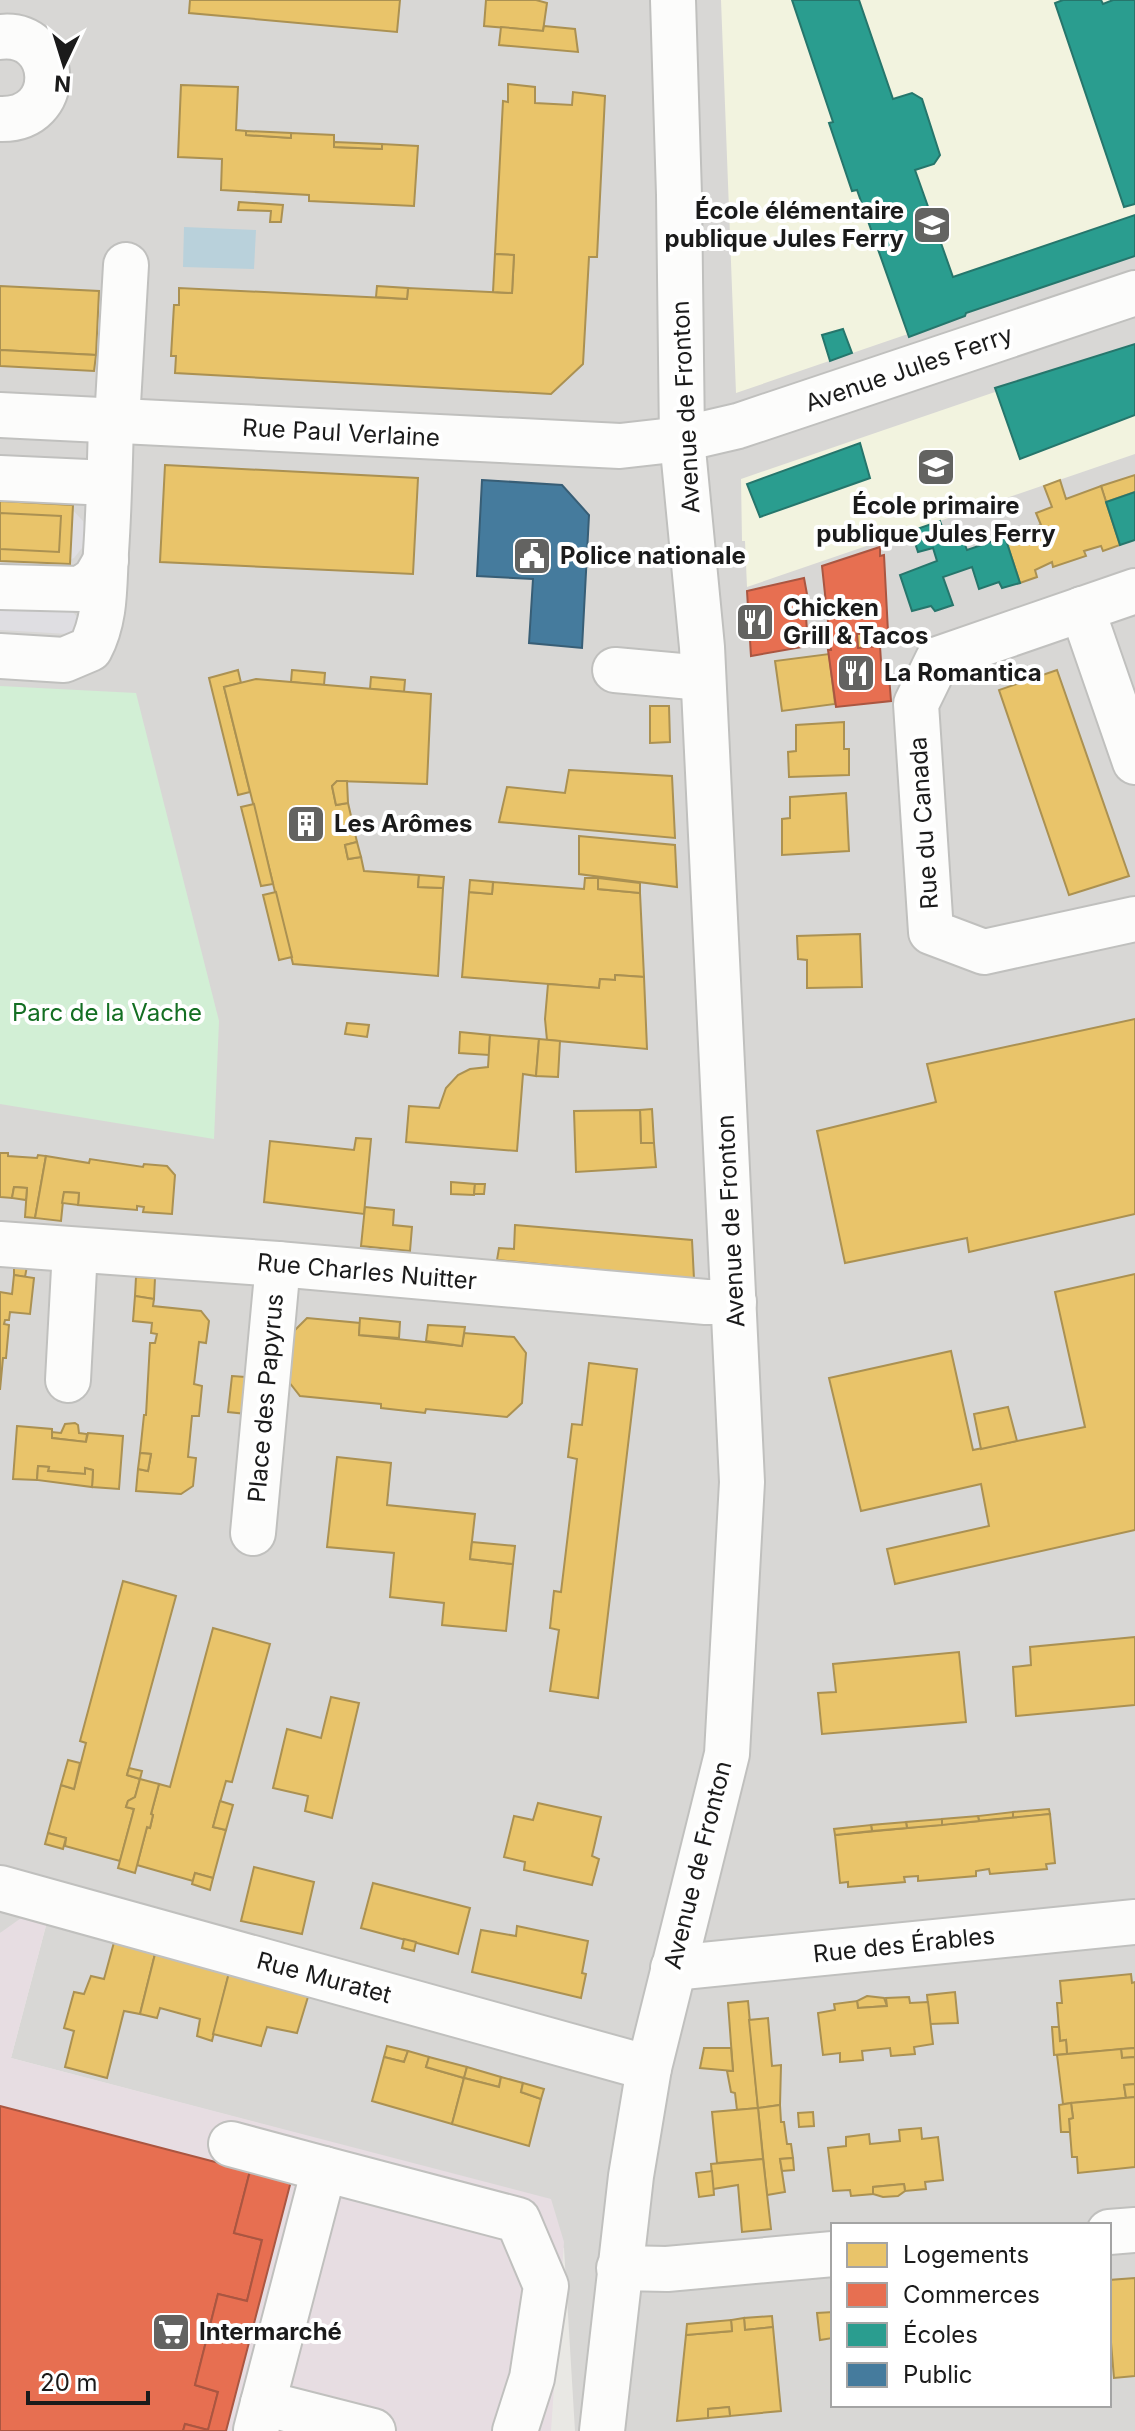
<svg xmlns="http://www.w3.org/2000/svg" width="1135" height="2431" viewBox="0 0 1135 2431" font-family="Inter,sans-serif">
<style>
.residential{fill:#d8d7d5;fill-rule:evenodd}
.industrial{fill:#e7dde2}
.education{fill:#f2f3df}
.park{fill:#d2efd5}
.plaza{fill:#dfdee2}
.water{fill:#b9d1db}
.homes{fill:#e9c46a;stroke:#ab9152;stroke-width:2}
.shops{fill:#e76f51;stroke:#aa5641;stroke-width:2}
.schools{fill:#2a9d8f;stroke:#26766c;stroke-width:2}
.public{fill:#457b9d;stroke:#385e76;stroke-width:2}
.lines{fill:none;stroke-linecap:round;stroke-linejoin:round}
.minor-casing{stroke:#c0c0be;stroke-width:48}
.minor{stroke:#fcfcfb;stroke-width:44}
.labels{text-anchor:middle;stroke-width:8;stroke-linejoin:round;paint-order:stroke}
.poi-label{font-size:24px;font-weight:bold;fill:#1b1b1b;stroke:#fff;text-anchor:start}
.street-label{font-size:24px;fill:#1b1b1b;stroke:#fff}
.park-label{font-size:24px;fill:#146f23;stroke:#fff}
</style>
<rect width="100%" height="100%" fill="#e9e8e4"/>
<path class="residential" d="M0,0H1135V2431H575L564,2248L311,2137L11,2058L48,1918L0,1933ZM833,2225H1109V2405H833Z"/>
<polygon class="industrial" points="31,1911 48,1918 11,2058 551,2199 564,2242 551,2431 0,2431 0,1933"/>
<g class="education">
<polygon points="721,0 1135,0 1135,256 966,313 965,316 909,337 908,334 736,393"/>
<polygon points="1135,344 1135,454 747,587 745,541 742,541 741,479 995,392 995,388"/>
</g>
<polygon class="park" points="0,686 136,693 219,1021 214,1139 0,1104"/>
<g class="plaza">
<polygon points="70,507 83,521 85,533 82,548 74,558 59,564 0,561 0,549"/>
<polygon points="0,606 71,610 79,619 75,632 68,634 0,630"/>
</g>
<polygon class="water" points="184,227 256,230 254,269 183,267"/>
<g class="homes">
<polygon points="190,0 400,0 397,32 189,13"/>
<polygon points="486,0 536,0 547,3 543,31 484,26"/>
<polygon points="544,26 575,29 578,52 499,45 501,27 543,31"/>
<polygon points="508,84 535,87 535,103 572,105 573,92 605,96 597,257 589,257 583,364 551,394 175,373 176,356 171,356 174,305 179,305 179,288 407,299 408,288 512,293 514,255 495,254 503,101 508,102"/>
<polygon points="181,85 238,87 236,130 246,131 246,135 291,138 291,133 334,135 334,147 382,149 382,144 418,146 414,206 309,201 309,195 221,190 222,159 178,157"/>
<polygon points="246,131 291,133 291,138 246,135"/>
<polygon points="334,142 382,144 382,149 334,147"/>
<polygon points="239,202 283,205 281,222 270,222 271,211 238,210"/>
<polygon points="495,254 514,255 512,293 493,292"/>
<polygon points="0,286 99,291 96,355 0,350"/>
<polygon points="377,286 408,288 407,299 376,297"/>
<polygon points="0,350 96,355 94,371 0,366"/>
<polygon points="165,465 418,478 413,574 160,562"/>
<polygon points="1135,475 1135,492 1106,502 1101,486"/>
<polygon points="1060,480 1066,499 1101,486 1120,545 1103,551 1101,546 1084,551 1086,556 1053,567 1052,562 1035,570 1037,577 1020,583 1005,537 1041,525 1036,513 1052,507 1044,486"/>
<polygon points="0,501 73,505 70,564 0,561"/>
<polygon points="0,513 61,516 59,552 0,549"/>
<polygon points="886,632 887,646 858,648 857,634"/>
<polygon points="829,654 835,704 782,711 775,661"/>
<polygon points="238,670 241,683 224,687 250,792 238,795 209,678"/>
<polygon points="292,670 325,673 324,685 291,682"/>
<polygon points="1057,670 1129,876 1069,895 999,690"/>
<polygon points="371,677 405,680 404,692 370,689"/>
<polygon points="256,679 431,694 427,784 337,781 332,786 336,805 348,803 357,842 345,845 348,859 361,857 364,871 419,875 418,887 443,888 438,976 293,964 224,687"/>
<polygon points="650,706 669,706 670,742 650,743"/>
<polygon points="844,722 844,749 849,749 849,775 789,777 788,752 796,751 796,725"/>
<polygon points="569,770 672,776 675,838 499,822 507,787 565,793"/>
<polygon points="337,781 347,781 348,803 336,805 332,786"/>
<polygon points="846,793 849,851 782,855 782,819 790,818 790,797"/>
<polygon points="254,804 273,884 261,886 241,807"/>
<polygon points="579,836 675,845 677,887 579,874"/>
<polygon points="357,842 361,857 348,859 345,845"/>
<polygon points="419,875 444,877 443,888 418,887"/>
<polygon points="585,878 598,878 598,889 640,893 644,977 615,975 615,980 600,979 599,988 462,977 469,892 492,894 493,882 584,889"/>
<polygon points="598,878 640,883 640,893 598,889"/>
<polygon points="470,880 493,882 492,894 469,892"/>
<polygon points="276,892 292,957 279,960 263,895"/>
<polygon points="860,934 862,987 807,988 807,960 798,959 797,936"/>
<polygon points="615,975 644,977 647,1049 547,1040 545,1019 548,984 599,988 600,979 615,980"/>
<polygon points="1135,1019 1135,1214 969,1252 967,1238 845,1263 817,1131 936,1102 927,1064"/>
<polygon points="347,1023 369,1025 367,1037 345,1034"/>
<polygon points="460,1032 490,1035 489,1055 459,1053"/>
<polygon points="490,1035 539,1039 536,1076 523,1074 517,1151 406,1142 409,1106 439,1108 446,1088 458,1075 470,1069 488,1067"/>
<polygon points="539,1039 560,1041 558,1077 536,1076"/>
<polygon points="652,1109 654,1143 641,1143 640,1110"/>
<polygon points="640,1110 641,1143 654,1143 656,1167 576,1172 574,1111"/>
<polygon points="356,1138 371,1139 364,1214 264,1202 270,1141 354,1150"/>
<polygon points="0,1153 8,1153 8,1156 37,1158 38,1155 46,1156 35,1218 25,1217 27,1188 14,1187 12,1198 0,1197"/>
<polygon points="46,1156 89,1163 90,1159 143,1167 144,1164 167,1166 175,1175 172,1214 143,1212 144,1207 137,1206 137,1210 78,1205 79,1193 64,1192 61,1221 35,1218"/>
<polygon points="451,1182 475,1184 474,1195 451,1194"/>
<polygon points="475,1184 485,1184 484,1194 474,1194"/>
<polygon points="14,1187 27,1188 26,1200 12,1198"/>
<polygon points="64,1192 79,1193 78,1205 62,1203"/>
<polygon points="365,1207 394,1210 393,1225 412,1227 410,1251 361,1246"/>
<polygon points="515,1225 692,1240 694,1279 497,1260 499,1248 514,1249"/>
<polygon points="14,1264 27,1266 25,1277 14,1275"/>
<polygon points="1135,1274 1135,1530 895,1584 887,1549 989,1526 981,1484 861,1511 829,1378 951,1351 973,1450 1085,1427 1055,1292"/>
<polygon points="14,1275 34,1278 30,1314 10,1312 9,1320 5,1320 4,1324 9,1325 6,1358 3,1358 0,1390 0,1292 12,1294"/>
<polygon points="136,1277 155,1278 154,1299 135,1296"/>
<polygon points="135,1296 154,1299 153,1306 201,1311 209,1321 206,1343 199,1342 194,1384 202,1386 199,1416 192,1416 188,1457 196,1458 193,1486 181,1494 136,1491 138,1469 148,1471 151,1454 140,1453 144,1415 146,1415 150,1343 155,1343 157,1334 151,1333 152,1323 133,1321"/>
<polygon points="307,1318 360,1323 359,1335 462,1346 464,1333 514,1337 526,1353 522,1403 507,1417 426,1409 425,1413 381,1408 381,1404 300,1396 289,1382 294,1331"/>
<polygon points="360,1318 400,1322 399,1338 359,1335"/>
<polygon points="428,1325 465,1327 462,1346 426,1341"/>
<polygon points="589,1363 637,1369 598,1698 550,1691 559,1630 550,1628 554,1591 561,1592 577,1459 568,1457 572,1424 582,1425"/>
<polygon points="232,1376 260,1378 257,1415 228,1412"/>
<polygon points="1008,1407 1017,1441 981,1449 974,1414"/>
<polygon points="75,1423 78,1425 79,1433 87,1434 86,1442 52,1438 52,1432 61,1433 65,1424"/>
<polygon points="17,1426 52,1429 52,1438 86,1442 88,1433 123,1436 119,1489 92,1487 93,1470 85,1468 85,1474 48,1471 49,1467 38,1466 37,1480 13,1479"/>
<polygon points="140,1453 151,1454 148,1471 138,1469"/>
<polygon points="337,1457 391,1463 387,1505 475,1514 470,1559 513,1564 506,1631 442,1625 444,1603 390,1597 394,1553 327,1547"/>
<polygon points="38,1466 49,1467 48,1471 85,1474 85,1468 93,1470 92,1487 37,1480"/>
<polygon points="472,1542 515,1546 513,1564 470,1559"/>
<polygon points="123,1581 176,1596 127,1775 140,1779 135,1797 128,1801 126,1807 134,1809 120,1861 65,1846 66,1838 48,1833 61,1785 74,1789 86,1743 80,1741"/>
<polygon points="213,1628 270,1644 232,1782 226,1781 213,1827 226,1830 213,1878 195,1873 193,1881 137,1865 147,1827 150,1828 153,1815 151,1814 159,1784 170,1787"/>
<polygon points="1135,1637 1135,1705 1016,1716 1013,1667 1031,1665 1030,1647"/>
<polygon points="959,1652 966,1722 822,1734 818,1693 836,1692 833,1664"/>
<polygon points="331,1697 359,1703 332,1818 305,1811 308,1796 273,1788 287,1729 321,1738"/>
<polygon points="68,1760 80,1763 74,1789 61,1785"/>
<polygon points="129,1768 142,1771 140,1779 127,1775"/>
<polygon points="140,1779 159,1784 151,1814 153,1815 150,1828 147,1827 135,1873 118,1868 134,1809 126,1807 128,1801 135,1797"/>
<polygon points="220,1801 233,1805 226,1830 213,1827"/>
<polygon points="538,1803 601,1817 592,1856 599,1859 592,1885 524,1870 525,1862 504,1857 514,1816 533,1820"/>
<polygon points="1049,1809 1050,1814 1013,1818 1013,1812"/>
<polygon points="1013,1812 1013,1818 979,1821 978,1816"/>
<polygon points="1050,1814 1055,1863 1046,1864 1047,1869 990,1874 989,1869 976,1871 976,1876 918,1881 918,1876 904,1877 905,1882 848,1887 848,1882 840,1883 835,1835"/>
<polygon points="978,1816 979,1821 942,1825 942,1819"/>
<polygon points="942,1819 942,1825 907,1828 906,1822"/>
<polygon points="906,1822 907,1828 872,1831 871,1825"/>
<polygon points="871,1825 872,1831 835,1835 834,1829"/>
<polygon points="48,1833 66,1838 63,1849 45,1844"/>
<polygon points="254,1867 314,1882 302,1934 241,1921"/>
<polygon points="195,1873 213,1878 210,1890 192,1884"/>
<polygon points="373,1883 470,1908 458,1954 361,1928"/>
<polygon points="517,1926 588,1941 582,1973 586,1974 581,1998 472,1972 481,1930 516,1936"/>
<polygon points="116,1935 157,1946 140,2014 124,2011 107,2078 65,2067 74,2031 64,2028 74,1992 84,1994 91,1976 104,1979"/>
<polygon points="404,1939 416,1942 414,1951 402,1948"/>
<polygon points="157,1946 231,1965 212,2041 197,2036 200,2019 160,2008 157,2018 140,2014"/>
<polygon points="231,1965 311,1987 297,2033 267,2027 261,2046 213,2034"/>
<polygon points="1131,1974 1132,1983 1135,1982 1135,2048 1067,2054 1066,2040 1060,2041 1057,2003 1062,2003 1060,1981"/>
<polygon points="955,1992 958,2023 930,2024 927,1995"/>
<polygon points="867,1996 884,1998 887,2006 858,2008 857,2001"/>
<polygon points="909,1997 910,2003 928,2002 933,2044 914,2047 915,2054 891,2056 890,2048 862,2051 863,2060 840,2062 840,2053 823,2055 818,2013 835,2010 834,2004 857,2001 858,2008 887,2006 886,1998"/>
<polygon points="748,2001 758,2108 737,2110 735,2093 731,2092 727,2071 733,2071 728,2003"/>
<polygon points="768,2018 772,2066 781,2065 780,2105 758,2108 749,2020"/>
<polygon points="1052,2027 1059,2027 1060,2041 1066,2040 1067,2054 1054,2055"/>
<polygon points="387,2046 408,2051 404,2062 384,2057"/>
<polygon points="704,2048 731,2048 733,2071 700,2068"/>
<polygon points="1135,2048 1135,2057 1122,2058 1121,2049"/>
<polygon points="1121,2049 1122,2058 1135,2057 1135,2084 1124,2085 1126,2098 1063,2104 1057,2055"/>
<polygon points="408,2051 429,2057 426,2067 464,2078 452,2124 372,2101 384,2057 404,2062"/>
<polygon points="429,2057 467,2067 464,2078 426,2067"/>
<polygon points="467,2067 501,2077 499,2087 464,2078"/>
<polygon points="501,2077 523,2083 521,2092 541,2099 529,2146 452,2124 464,2078 499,2087"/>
<polygon points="523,2083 544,2089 541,2099 521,2092"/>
<polygon points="1135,2084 1135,2097 1126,2098 1124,2085"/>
<polygon points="1135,2097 1135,2167 1078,2173 1077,2157 1072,2157 1070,2132 1069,2119 1073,2118 1071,2103"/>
<polygon points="1071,2103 1073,2118 1069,2119 1070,2132 1061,2132 1059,2105"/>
<polygon points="780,2105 781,2122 784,2122 787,2144 791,2144 793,2158 780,2159 785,2192 767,2195 758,2108"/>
<polygon points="758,2108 763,2159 717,2163 712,2112"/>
<polygon points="813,2112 814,2126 799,2127 798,2113"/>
<polygon points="921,2128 922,2139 938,2137 943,2180 925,2182 926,2189 905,2191 904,2184 873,2187 873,2194 851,2196 850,2190 833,2191 828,2148 846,2146 846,2137 869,2134 870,2144 900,2141 899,2130"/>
<polygon points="793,2158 794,2170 782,2171 780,2159"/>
<polygon points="763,2159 771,2229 742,2232 738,2185 713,2189 711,2164"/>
<polygon points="712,2171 714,2195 699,2197 696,2173"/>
<polygon points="904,2184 905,2191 898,2196 883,2197 873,2194 873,2187"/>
<polygon points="1135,2278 1135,2376 1114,2378 1109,2319 1109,2280"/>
<polygon points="833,2312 833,2338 820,2340 817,2313"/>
<polygon points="772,2316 773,2327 745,2330 744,2318"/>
<polygon points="744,2318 745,2330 773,2327 781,2411 730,2416 729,2407 708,2409 708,2418 677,2421 686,2335 732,2331 731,2320"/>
<polygon points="731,2320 732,2331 686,2335 687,2324"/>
<polygon points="729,2407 730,2416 708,2418 708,2409"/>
</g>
<g class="shops">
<polygon points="880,547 880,556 884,555 888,632 857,634 858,648 880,646 882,677 889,676 891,701 836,707 828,650 831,650 822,566"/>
<polygon points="804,578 811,616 806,616 808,646 751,656 747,591"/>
<polygon points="0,2106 250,2171 234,2233 262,2240 247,2301 218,2294 195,2385 218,2392 208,2430 185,2424 183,2431 0,2431"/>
<polygon points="250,2171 291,2181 226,2431 183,2431 185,2424 208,2430 218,2392 195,2385 218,2294 247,2301 262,2240 234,2233"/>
</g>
<g class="schools">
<polygon points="792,0 859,0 893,99 912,93 922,99 940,155 934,164 915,170 953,277 1135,215 1135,256 966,313 965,316 909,337 857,190 852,191 829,123 833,122"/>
<polygon points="1063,0 1101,0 1103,4 1113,0 1135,0 1135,204 1124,207 1055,3"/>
<polygon points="843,329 852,353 830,361 822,335"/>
<polygon points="1135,344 1135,415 1020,459 995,388"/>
<polygon points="860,443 870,478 760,517 747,484"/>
<polygon points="1135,492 1135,540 1120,545 1106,502"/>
<polygon points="940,521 948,543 962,537 967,550 1005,537 1020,583 1002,588 999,582 979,589 972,567 943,577 953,605 935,611 931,606 912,611 900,575 937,561 933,548 918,552 911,531"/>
</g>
<polygon class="public" points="482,480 562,485 589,515 582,648 529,643 533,579 477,576"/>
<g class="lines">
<defs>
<g id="minor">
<path d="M0,37C60,30 66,121 0,119"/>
<polyline points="0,415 620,446 682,439 738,426 1135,293"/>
<polyline points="117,421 126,265"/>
<polyline points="0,478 109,483"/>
<polyline points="0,587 81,589 95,579 106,560"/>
<polyline points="1135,591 938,659 916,704 931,932 984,952 1135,919"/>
<polyline points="1082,609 1135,762"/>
<path d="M0,656L64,660L90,649C106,619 104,586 106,552C109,508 110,465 111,421"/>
<polyline points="615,670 703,678"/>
<polyline points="0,1244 278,1264 706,1302 734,1302"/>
<polyline points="68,1380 75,1250"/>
<polyline points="253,1533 278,1264"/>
<polyline points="0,1888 649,2068"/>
<polyline points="673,1968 1135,1922"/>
<polyline points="231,2144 324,2169"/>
<polyline points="1109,2232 1135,2230"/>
<polyline points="619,2268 667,2269 833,2254"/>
<polyline points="263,2403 324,2169 518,2220 546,2286 532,2378 515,2431"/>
<polyline points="256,2430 263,2403 373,2431"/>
<polyline points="602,2431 631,2176 649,2068 727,1754 742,1482 702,647 682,439 679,195 673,0"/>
</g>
</defs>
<use href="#minor" class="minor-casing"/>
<use href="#minor" class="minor"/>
</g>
<defs>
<symbol id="school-square" viewBox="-11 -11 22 22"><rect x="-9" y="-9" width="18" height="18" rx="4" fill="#636361" stroke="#fff"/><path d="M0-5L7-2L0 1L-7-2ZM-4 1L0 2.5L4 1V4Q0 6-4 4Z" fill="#fff"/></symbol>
<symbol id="civic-square" viewBox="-11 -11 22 22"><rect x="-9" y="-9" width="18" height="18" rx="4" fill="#636361" stroke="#fff"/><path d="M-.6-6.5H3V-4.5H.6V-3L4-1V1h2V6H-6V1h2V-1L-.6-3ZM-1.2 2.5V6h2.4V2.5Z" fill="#fff"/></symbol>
<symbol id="restaurant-square" viewBox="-11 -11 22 22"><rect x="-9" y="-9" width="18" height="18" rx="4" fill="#636361" stroke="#fff"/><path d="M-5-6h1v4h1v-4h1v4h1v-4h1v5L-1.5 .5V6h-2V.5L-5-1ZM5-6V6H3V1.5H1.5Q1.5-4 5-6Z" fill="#fff"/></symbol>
<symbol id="building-square" viewBox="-11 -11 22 22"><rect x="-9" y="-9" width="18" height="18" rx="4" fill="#636361" stroke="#fff"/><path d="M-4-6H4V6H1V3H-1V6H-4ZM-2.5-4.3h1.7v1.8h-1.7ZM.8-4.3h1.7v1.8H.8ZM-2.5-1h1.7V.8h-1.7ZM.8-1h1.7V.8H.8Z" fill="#fff"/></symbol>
<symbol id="supermarket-square" viewBox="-11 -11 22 22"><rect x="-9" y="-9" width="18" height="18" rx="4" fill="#636361" stroke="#fff"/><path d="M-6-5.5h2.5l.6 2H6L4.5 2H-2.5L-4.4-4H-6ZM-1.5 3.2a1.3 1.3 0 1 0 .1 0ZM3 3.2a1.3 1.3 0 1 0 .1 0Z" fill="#fff"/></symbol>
</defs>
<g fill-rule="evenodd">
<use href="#school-square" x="910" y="203" width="44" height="44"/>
<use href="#school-square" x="914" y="445" width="44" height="44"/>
<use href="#civic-square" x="510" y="534" width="44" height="44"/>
<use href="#restaurant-square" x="733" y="600" width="44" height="44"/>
<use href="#restaurant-square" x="834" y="651" width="44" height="44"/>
<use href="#building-square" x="284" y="802" width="44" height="44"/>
<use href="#supermarket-square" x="149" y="2310" width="44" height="44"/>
</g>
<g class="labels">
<g class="poi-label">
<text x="904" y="219" text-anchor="end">École élémentaire<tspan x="904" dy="28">publique Jules Ferry</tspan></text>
<text x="936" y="514" text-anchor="middle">École primaire<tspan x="936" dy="28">publique Jules Ferry</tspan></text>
<text x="560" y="564">Police nationale</text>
<text x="783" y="616">Chicken<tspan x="783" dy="28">Grill &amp; Tacos</tspan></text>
<text x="884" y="681">La Romantica</text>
<text x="334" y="832">Les Arômes</text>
<text x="199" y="2340">Intermarché</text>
</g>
<g class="street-label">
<text transform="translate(909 369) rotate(-19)" y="8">Avenue Jules Ferry</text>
<text transform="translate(686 407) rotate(-93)" y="8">Avenue de Fronton</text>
<text transform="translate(341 433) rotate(3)" y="8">Rue Paul Verlaine</text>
<text transform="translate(924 823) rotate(-94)" y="8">Rue du Canada</text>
<text transform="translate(731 1221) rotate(-93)" y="8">Avenue de Fronton</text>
<text transform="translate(367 1272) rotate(5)" y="8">Rue Charles Nuitter</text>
<text transform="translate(266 1398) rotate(-85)" y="8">Place des Papyrus</text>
<text transform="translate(698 1865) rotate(-76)" y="8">Avenue de Fronton</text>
<text transform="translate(904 1945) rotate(-6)" y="8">Rue des Érables</text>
<text transform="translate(324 1978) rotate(15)" y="8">Rue Muratet</text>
</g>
<g class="park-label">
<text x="107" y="1021">Parc de la Vache</text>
</g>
</g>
<rect x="831" y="2223" width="280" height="184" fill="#ffffff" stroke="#a4a4a4" stroke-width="2"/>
<rect x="847" y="2243" width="40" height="24" fill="#e9c46a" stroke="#a4a4a4" stroke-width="2"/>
<text x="903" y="2263" font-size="24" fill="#1b1b1b">Logements</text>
<rect x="847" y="2283" width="40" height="24" fill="#e76f51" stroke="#a4a4a4" stroke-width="2"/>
<text x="903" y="2303" font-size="24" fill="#1b1b1b">Commerces</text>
<rect x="847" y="2323" width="40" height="24" fill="#2a9d8f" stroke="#a4a4a4" stroke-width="2"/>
<text x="903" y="2343" font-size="24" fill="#1b1b1b">Écoles</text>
<rect x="847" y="2363" width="40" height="24" fill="#457b9d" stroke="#a4a4a4" stroke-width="2"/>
<text x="903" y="2383" font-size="24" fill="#1b1b1b">Public</text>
<g transform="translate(64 64) rotate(184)" stroke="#ffffff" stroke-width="6" paint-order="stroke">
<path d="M0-6L14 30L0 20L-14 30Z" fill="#1b1b1b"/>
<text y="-12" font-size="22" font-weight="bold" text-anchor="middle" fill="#1b1b1b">N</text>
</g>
<path d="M28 2391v12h120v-12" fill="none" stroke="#1b1b1b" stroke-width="4"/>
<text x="40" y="2391" font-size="24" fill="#1b1b1b" stroke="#ffffff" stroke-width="6" paint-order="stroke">20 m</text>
</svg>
